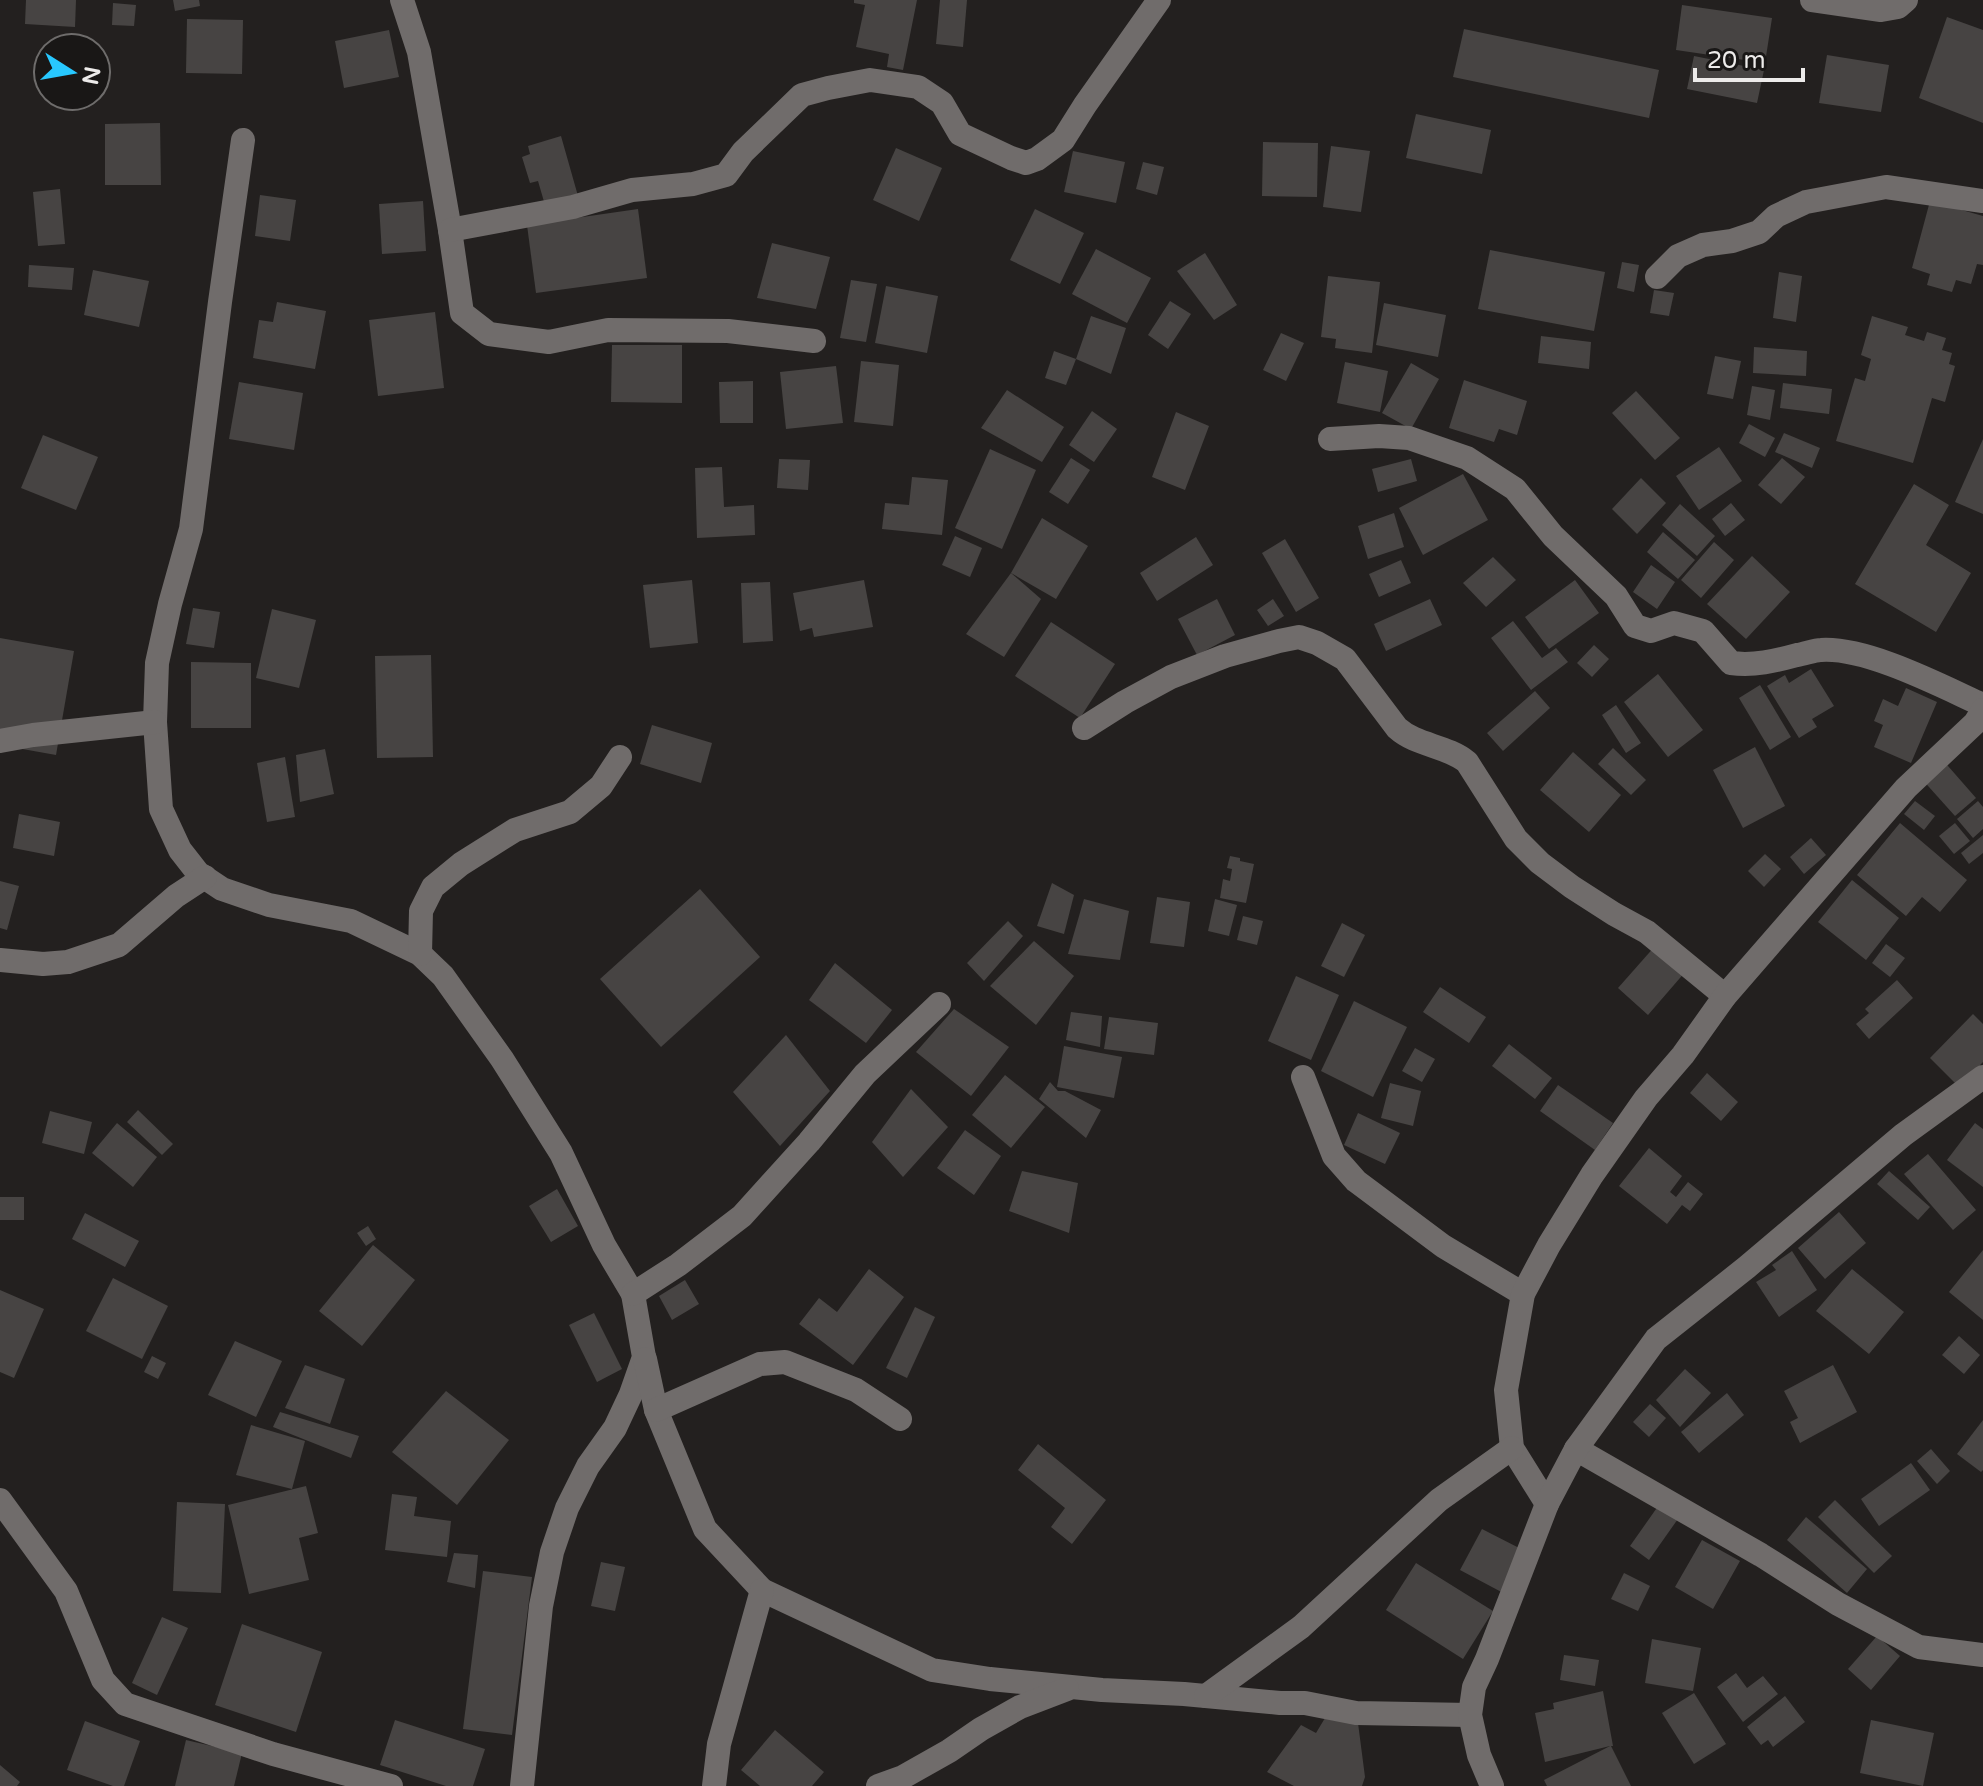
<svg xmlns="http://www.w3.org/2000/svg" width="1983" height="1786" viewBox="0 0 1983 1786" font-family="'Varela Round',sans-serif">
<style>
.building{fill:#474443}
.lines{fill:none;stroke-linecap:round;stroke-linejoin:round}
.street{stroke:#706c6b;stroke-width:24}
</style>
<rect width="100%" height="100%" fill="#23201f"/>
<g class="building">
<polygon points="26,0 76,0 75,27 25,24"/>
<polygon points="173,0 199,0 200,6 175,11"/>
<polygon points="854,0 917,0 903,70 887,67 889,54 856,47 865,5 854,3"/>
<polygon points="940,0 967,0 963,47 936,44"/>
<polygon points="113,3 136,5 134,26 112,25"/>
<polygon points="1682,5 1772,18 1765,63 1676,50"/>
<polygon points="1947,17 1983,30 1983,123 1919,98"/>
<polygon points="187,19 243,20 242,74 186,73"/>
<polygon points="1464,29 1659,70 1649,118 1453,77"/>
<polygon points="389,30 399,77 344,88 335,41"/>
<polygon points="1827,55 1889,65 1881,112 1819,103"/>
<polygon points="1694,56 1764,70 1757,103 1687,89"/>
<polygon points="1416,114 1491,130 1482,174 1406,158"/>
<polygon points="160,123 161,185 105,185 105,124"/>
<polygon points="561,136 578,196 545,205 538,181 530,183 522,157 530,154 528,146"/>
<polygon points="1263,142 1318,143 1317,197 1262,196"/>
<polygon points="1331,146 1370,151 1361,212 1323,207"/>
<polygon points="896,148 942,168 919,221 873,200"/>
<polygon points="1073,151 1125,162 1116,203 1064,192"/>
<polygon points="1143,162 1164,167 1157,195 1136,189"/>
<polygon points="60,189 65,244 38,246 33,192"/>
<polygon points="260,195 296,200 290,241 255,236"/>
<polygon points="423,201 426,251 382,254 379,204"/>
<polygon points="1930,201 1983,216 1983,265 1977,264 1971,284 1956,280 1952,292 1927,285 1930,274 1912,268"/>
<polygon points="638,209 647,278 536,293 527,225"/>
<polygon points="1035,209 1084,233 1060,284 1010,260"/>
<polygon points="772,243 830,257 816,309 757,298"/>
<polygon points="1096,249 1151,278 1127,323 1072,294"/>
<polygon points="1490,250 1605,272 1594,331 1478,309"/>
<polygon points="1205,253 1237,305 1214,320 1177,271"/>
<polygon points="1622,262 1639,265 1634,292 1617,288"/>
<polygon points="29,265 74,268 72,290 28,287"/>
<polygon points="93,270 149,281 139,327 84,315"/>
<polygon points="1779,272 1802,276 1796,322 1773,318"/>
<polygon points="1328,276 1380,282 1372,353 1335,348 1336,339 1321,337"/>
<polygon points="851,280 877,284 866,342 840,338"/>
<polygon points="886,286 938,296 927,353 875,343"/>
<polygon points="1654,290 1674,293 1669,316 1650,313"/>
<polygon points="1170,301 1191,314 1168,349 1148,335"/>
<polygon points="277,302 326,311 315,369 253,358 259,320 273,322"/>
<polygon points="1384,303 1446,315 1438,357 1376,345"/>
<polygon points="435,312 444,388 378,396 369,320"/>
<polygon points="1091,316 1126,328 1111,374 1076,359 1066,385 1045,378 1054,351 1076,359"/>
<polygon points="1872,316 1908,327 1905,335 1924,341 1927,332 1946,338 1942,350 1952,353 1949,364 1955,366 1945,402 1932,398 1913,463 1836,441 1855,378 1865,381 1871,359 1861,355"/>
<polygon points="1281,333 1304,343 1286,381 1263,370"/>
<polygon points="1541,336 1591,342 1589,369 1538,363"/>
<polygon points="612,345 682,345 682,403 611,402"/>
<polygon points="1754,347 1807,351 1806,376 1753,373"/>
<polygon points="1715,356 1741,361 1733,399 1707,394"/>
<polygon points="861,361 899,365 893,426 854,422"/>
<polygon points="1345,362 1388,371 1380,412 1337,403"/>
<polygon points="1411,363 1439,379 1411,429 1382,413"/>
<polygon points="836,366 843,423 786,429 780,372"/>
<polygon points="1464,380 1527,401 1517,435 1499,429 1494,442 1449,428"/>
<polygon points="753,381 753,423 720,423 719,382"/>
<polygon points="239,382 303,393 294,450 229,439"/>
<polygon points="1783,383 1832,389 1829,414 1780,408"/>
<polygon points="1752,386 1775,390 1770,420 1747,415"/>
<polygon points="1007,390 1064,427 1042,462 981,428"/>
<polygon points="1636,391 1680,438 1655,460 1612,413"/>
<polygon points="1092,411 1117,429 1094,462 1069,445"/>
<polygon points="1176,412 1209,426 1185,490 1152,477"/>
<polygon points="1749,424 1775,438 1765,457 1739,443"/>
<polygon points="1784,433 1820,448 1812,468 1775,452"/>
<polygon points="43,435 98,457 76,510 21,488"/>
<polygon points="1983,439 1983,514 1955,502"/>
<polygon points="1719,447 1742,481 1699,510 1676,476"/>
<polygon points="990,449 1036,470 1002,549 955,528"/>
<polygon points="1071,458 1090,470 1068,504 1049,492"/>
<polygon points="1782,458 1805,477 1781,504 1758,485"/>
<polygon points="779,459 810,460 808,490 777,488"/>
<polygon points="1411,459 1417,481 1378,492 1372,469"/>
<polygon points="722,467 724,507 754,505 755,535 697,538 695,468"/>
<polygon points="1463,474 1488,520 1423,555 1399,508"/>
<polygon points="912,477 948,480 942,535 882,529 885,503 909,505"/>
<polygon points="1641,478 1666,503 1637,534 1612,509"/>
<polygon points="1914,484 1949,505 1926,545 1971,573 1936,632 1855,584"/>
<polygon points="1731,503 1745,520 1725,536 1712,519"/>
<polygon points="1680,504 1715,536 1697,556 1662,525"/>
<polygon points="1394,513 1404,547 1368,559 1358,526"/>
<polygon points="1042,518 1088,546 1056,599 1011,573"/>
<polygon points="1663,532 1695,560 1678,579 1647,552"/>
<polygon points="955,536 982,548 970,577 942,565"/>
<polygon points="1196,537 1213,565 1157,601 1140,573"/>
<polygon points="1285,539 1319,598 1296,612 1262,553"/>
<polygon points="1714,542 1734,560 1701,598 1681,580"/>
<polygon points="1752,556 1790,592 1746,639 1707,604"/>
<polygon points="1493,557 1516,580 1486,607 1463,583"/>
<polygon points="1401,560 1411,583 1379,597 1369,574"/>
<polygon points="1651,565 1675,582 1657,609 1633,592"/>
<polygon points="1011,573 1041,599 1004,657 966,634"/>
<polygon points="692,580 698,643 650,648 643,585"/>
<polygon points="864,580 873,627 814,637 812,628 800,631 793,593"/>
<polygon points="1575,580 1599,613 1549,649 1525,617"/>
<polygon points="770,582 773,641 743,643 741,583"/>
<polygon points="1217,599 1235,635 1197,655 1178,619"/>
<polygon points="1273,599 1284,616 1268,626 1257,610"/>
<polygon points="1430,599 1442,625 1386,651 1374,624"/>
<polygon points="193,608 220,612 214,648 186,644"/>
<polygon points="272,609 316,620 299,688 256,678"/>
<polygon points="1513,621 1542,658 1556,648 1568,662 1531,690 1491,638"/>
<polygon points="1051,622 1115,664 1080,718 1015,676"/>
<polygon points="0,638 74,651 56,755 0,745"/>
<polygon points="1594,645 1609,659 1592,677 1577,663"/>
<polygon points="431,655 433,757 377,758 375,656"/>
<polygon points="191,662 251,663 251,728 191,728"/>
<polygon points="1811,669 1834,706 1812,719 1817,727 1799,738 1767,686 1785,675 1789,683"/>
<polygon points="1658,674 1703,730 1668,757 1624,702"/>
<polygon points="1760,685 1791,737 1770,750 1739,698"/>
<polygon points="1906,688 1937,702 1911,763 1874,747 1883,725 1874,721 1883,699 1898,706"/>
<polygon points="1535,691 1550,708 1503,751 1487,733"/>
<polygon points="1616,705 1641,743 1626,753 1602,715"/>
<polygon points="652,725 712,743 701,783 640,764"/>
<polygon points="1755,747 1785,806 1743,828 1713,770"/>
<polygon points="1613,748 1646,780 1631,795 1598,764"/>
<polygon points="325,749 334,794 300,802 296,755"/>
<polygon points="1573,752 1621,795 1589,832 1540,790"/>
<polygon points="285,757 295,817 267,822 257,763"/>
<polygon points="1941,758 1976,798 1955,816 1920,777"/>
<polygon points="1915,801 1935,816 1924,830 1904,814"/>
<polygon points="1978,801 1983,807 1983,829 1973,838 1957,819"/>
<polygon points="19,814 60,822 54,856 13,848"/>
<polygon points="1900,823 1967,880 1940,912 1922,897 1906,916 1857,875"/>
<polygon points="1955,823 1970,841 1954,854 1939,836"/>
<polygon points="1983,835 1983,853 1969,864 1961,853"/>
<polygon points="1811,838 1826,855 1804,874 1790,857"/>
<polygon points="1765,854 1781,869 1764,887 1748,871"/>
<polygon points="1230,856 1240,858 1240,861 1254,864 1246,903 1220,898 1223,879 1230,881 1232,869 1227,868"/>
<polygon points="1852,880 1899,918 1866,960 1818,922"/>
<polygon points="0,881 19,886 7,930 0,928"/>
<polygon points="1052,883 1074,895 1064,934 1037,926"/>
<polygon points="700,889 760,957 661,1047 600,979"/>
<polygon points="1157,897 1190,902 1184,947 1150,943"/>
<polygon points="1084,899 1129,911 1120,960 1068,954"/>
<polygon points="1215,899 1237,905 1229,936 1208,931"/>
<polygon points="1243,916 1263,921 1257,945 1237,940"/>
<polygon points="1008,921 1023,936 984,981 967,963"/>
<polygon points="1342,923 1365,935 1344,977 1321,966"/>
<polygon points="1034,941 1074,976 1036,1025 990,986"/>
<polygon points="1886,944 1905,958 1890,977 1872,963"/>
<polygon points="1656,945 1686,971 1648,1015 1618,988"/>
<polygon points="835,963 892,1010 866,1043 809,1000"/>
<polygon points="1296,976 1339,995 1311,1060 1268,1041"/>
<polygon points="1897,980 1913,998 1869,1039 1856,1024 1869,1013 1865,1009"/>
<polygon points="1440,987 1486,1017 1469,1043 1423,1012"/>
<polygon points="1354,1001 1407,1027 1373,1097 1321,1071"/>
<polygon points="954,1009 1009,1047 971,1096 916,1052"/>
<polygon points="1071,1012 1102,1016 1100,1047 1066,1040"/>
<polygon points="1973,1014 1983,1024 1983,1062 1959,1087 1930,1058"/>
<polygon points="1109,1017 1158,1023 1154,1055 1104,1049"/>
<polygon points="786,1035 830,1091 780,1146 733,1092"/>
<polygon points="1509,1044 1552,1078 1535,1099 1492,1066"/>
<polygon points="1064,1046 1122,1057 1114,1098 1057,1087"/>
<polygon points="1415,1048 1435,1059 1422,1082 1402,1071"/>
<polygon points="1707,1073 1738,1102 1721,1121 1690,1093"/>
<polygon points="1005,1075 1045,1107 1011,1148 972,1115"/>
<polygon points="1050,1082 1058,1091 1065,1091 1101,1110 1086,1138 1039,1099"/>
<polygon points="1390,1083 1421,1091 1413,1126 1381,1118"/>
<polygon points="1558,1085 1613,1123 1595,1150 1540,1111"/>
<polygon points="911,1089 948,1127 903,1177 872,1142"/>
<polygon points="138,1110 173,1144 162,1155 127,1122"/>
<polygon points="50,1111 92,1122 84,1154 42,1143"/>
<polygon points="1358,1113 1400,1133 1385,1164 1344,1145"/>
<polygon points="117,1123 157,1157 133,1187 92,1153"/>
<polygon points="1975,1123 1983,1129 1983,1187 1947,1160"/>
<polygon points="965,1130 1001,1156 974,1195 937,1168"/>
<polygon points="1649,1148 1682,1176 1670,1192 1676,1197 1688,1182 1703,1194 1690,1211 1682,1205 1667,1224 1619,1186"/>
<polygon points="1928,1154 1976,1210 1953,1230 1904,1174"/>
<polygon points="1022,1171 1078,1183 1069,1233 1009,1211"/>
<polygon points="1889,1171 1930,1207 1918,1220 1877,1184"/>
<polygon points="557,1189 578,1226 551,1242 529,1206"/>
<rect x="0" y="1197" width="24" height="23"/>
<polygon points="1839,1212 1866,1243 1825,1279 1798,1248"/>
<polygon points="85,1213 139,1241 125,1267 72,1239"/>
<polygon points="368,1226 376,1239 366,1246 357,1233"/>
<polygon points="373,1245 415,1280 362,1346 319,1311"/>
<polygon points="1983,1250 1983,1320 1949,1292"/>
<polygon points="1792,1251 1817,1290 1779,1317 1756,1282 1776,1270 1772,1265"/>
<polygon points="869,1269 904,1297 853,1365 799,1324 819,1298 837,1312"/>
<polygon points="1852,1269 1904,1312 1869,1354 1816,1311"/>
<polygon points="113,1278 168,1306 142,1359 86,1331"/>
<polygon points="685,1280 699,1304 672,1320 659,1296"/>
<polygon points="0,1290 44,1309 14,1378 0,1372"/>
<polygon points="915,1307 935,1317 907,1378 886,1368"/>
<polygon points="594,1313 622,1369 597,1382 569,1325"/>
<polygon points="1959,1336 1980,1355 1964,1374 1942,1355"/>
<polygon points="235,1341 282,1361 256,1417 208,1395"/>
<polygon points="152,1356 166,1363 158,1379 144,1372"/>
<polygon points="305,1365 345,1379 330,1424 285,1408"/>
<polygon points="1833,1365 1857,1412 1800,1443 1790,1422 1798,1418 1784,1391"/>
<polygon points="1685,1369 1711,1393 1680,1427 1656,1400"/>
<polygon points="446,1391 509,1440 457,1505 392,1452"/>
<polygon points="1727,1393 1744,1415 1699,1453 1681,1432"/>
<polygon points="1650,1404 1666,1418 1649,1437 1633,1422"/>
<polygon points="280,1412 359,1436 351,1458 273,1427"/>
<polygon points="1983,1420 1983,1470 1981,1472 1957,1454"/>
<polygon points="251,1425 305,1441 292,1489 236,1475"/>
<polygon points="1038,1444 1106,1500 1072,1544 1051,1527 1065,1508 1018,1470"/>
<polygon points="1931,1449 1950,1471 1937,1484 1917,1461"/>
<polygon points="1911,1463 1930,1490 1879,1526 1861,1499"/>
<polygon points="306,1486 318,1533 299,1538 309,1580 249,1594 228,1505"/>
<polygon points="392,1494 417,1497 414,1516 451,1521 447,1557 385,1550"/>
<polygon points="1835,1500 1892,1556 1874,1573 1818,1517"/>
<polygon points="177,1502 225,1504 221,1593 173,1591"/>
<polygon points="1661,1502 1680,1516 1649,1560 1630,1546"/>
<polygon points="1806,1517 1867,1569 1847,1593 1787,1540"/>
<polygon points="1482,1529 1529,1553 1507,1595 1460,1570"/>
<polygon points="1702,1540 1740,1561 1713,1609 1675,1587"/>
<polygon points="454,1553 478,1555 475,1588 447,1582"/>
<polygon points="601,1562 625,1567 615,1611 591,1606"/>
<polygon points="1416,1563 1493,1611 1463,1659 1386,1610"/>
<polygon points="483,1571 532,1577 512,1735 463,1729"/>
<polygon points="1624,1573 1650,1586 1638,1611 1611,1599"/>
<polygon points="162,1617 188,1628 157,1695 132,1683"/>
<polygon points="242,1624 322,1652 296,1732 215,1705"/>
<polygon points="1877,1636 1900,1656 1871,1690 1848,1669"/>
<polygon points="1652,1639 1701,1648 1693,1691 1645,1683"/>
<polygon points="1564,1655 1599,1660 1595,1686 1560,1680"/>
<polygon points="1736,1673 1747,1688 1763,1676 1778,1694 1743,1722 1717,1687"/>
<polygon points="1603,1691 1613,1746 1611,1746 1631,1786 1547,1786 1544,1780 1610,1746 1545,1762 1535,1713 1554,1709 1553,1703"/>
<polygon points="1694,1693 1726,1744 1694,1764 1662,1713"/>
<polygon points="1785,1696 1805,1722 1773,1747 1768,1740 1761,1745 1747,1727"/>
<polygon points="1328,1713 1358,1723 1365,1777 1362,1786 1294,1786 1267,1772 1301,1725 1316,1733"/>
<polygon points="395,1720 485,1749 473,1786 446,1786 380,1765"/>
<polygon points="1871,1720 1934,1733 1923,1786 1860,1773"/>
<polygon points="85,1721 140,1741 124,1786 113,1786 67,1770"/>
<polygon points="775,1730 824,1772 812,1786 760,1786 741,1770"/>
<polygon points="186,1740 242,1753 234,1786 175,1786"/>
<polygon points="0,1765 20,1782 17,1786 0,1786"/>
</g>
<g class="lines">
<g class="street">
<polyline points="402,0 419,52 450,230 462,313 489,334 549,342 608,330 728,331 814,341"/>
<polyline points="1812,0 1881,10 1898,7 1906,0"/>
<polyline points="243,140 220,302 191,529 170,604 157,663 155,722 161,809 180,850 198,873 222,889 269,905 351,921 420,954 443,976 502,1059 561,1153 604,1245 633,1294 644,1357 631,1394 615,1428 588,1466 567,1508 552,1552 541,1606 522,1786"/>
<polyline points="450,230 573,207 632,190 693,184 726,175 743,152 802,95 828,88 870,80 918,87 942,103 960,134 1011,158 1026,163 1037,159 1063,140 1085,105 1159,0"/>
<polyline points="1657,277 1678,256 1703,245 1732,241 1759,232 1776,216 1806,202 1886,187 1983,201"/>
<path d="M1330,439L1379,436L1409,438L1467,458L1515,489L1553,536L1616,596L1635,626L1651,631L1674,623L1703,631L1731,663C1754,666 1775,661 1797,655C1805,654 1814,650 1821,650C1867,647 1941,686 1983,705"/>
<path d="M1084,728L1125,702L1171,677L1225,656L1279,641L1299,637L1317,643L1345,659L1397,728C1417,746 1446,745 1467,762L1516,839L1540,863L1572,887L1614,914L1647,932L1725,996"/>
<polyline points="0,741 33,735 155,722"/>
<polyline points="420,954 421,911 433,887 461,864 515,830 570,812 601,786 620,757"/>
<polyline points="0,960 43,964 68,962 119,945 176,896 205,877"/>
<polyline points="1303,1077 1334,1156 1356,1181 1443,1246 1523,1294"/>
<polyline points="633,1294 678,1265 742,1216 809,1142 865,1074 939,1004"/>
<polyline points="645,1359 656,1410 705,1529 762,1590 932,1670 990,1679 1102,1690 1184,1694 1280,1703 1305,1703 1356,1713 1470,1715"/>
<polyline points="656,1410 760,1364 785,1362 856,1390 900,1419"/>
<polyline points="1576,1449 1761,1555 1838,1604 1919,1647 1983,1655"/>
<polyline points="0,1500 66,1591 103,1680 125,1704 273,1754 391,1786"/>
<polyline points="1547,1504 1512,1448 1506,1390 1523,1294 1549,1245 1592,1175 1646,1098 1683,1055 1725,996 1906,788 1975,723 1983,710"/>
<polyline points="1206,1696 1301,1627 1439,1500 1512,1448"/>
<polyline points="714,1786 719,1744 762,1590"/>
<polyline points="878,1786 903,1777 949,1751 981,1729 1020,1707 1067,1689"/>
<polyline points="1492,1786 1479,1755 1470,1715 1474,1687 1487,1659 1547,1504 1576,1449 1656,1339 1747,1267 1903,1135 1983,1077"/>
</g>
</g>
<g transform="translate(72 72) rotate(101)"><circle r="38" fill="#191716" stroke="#6e6c6b" stroke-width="2"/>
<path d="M0-6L14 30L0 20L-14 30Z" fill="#28c8ff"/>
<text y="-12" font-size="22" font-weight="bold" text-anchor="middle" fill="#edebea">N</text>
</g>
<path d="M1695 68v12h108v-12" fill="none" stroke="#edebea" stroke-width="4"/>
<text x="1707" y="68" font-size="24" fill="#edebea" stroke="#191716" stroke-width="6" paint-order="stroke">20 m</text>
</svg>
